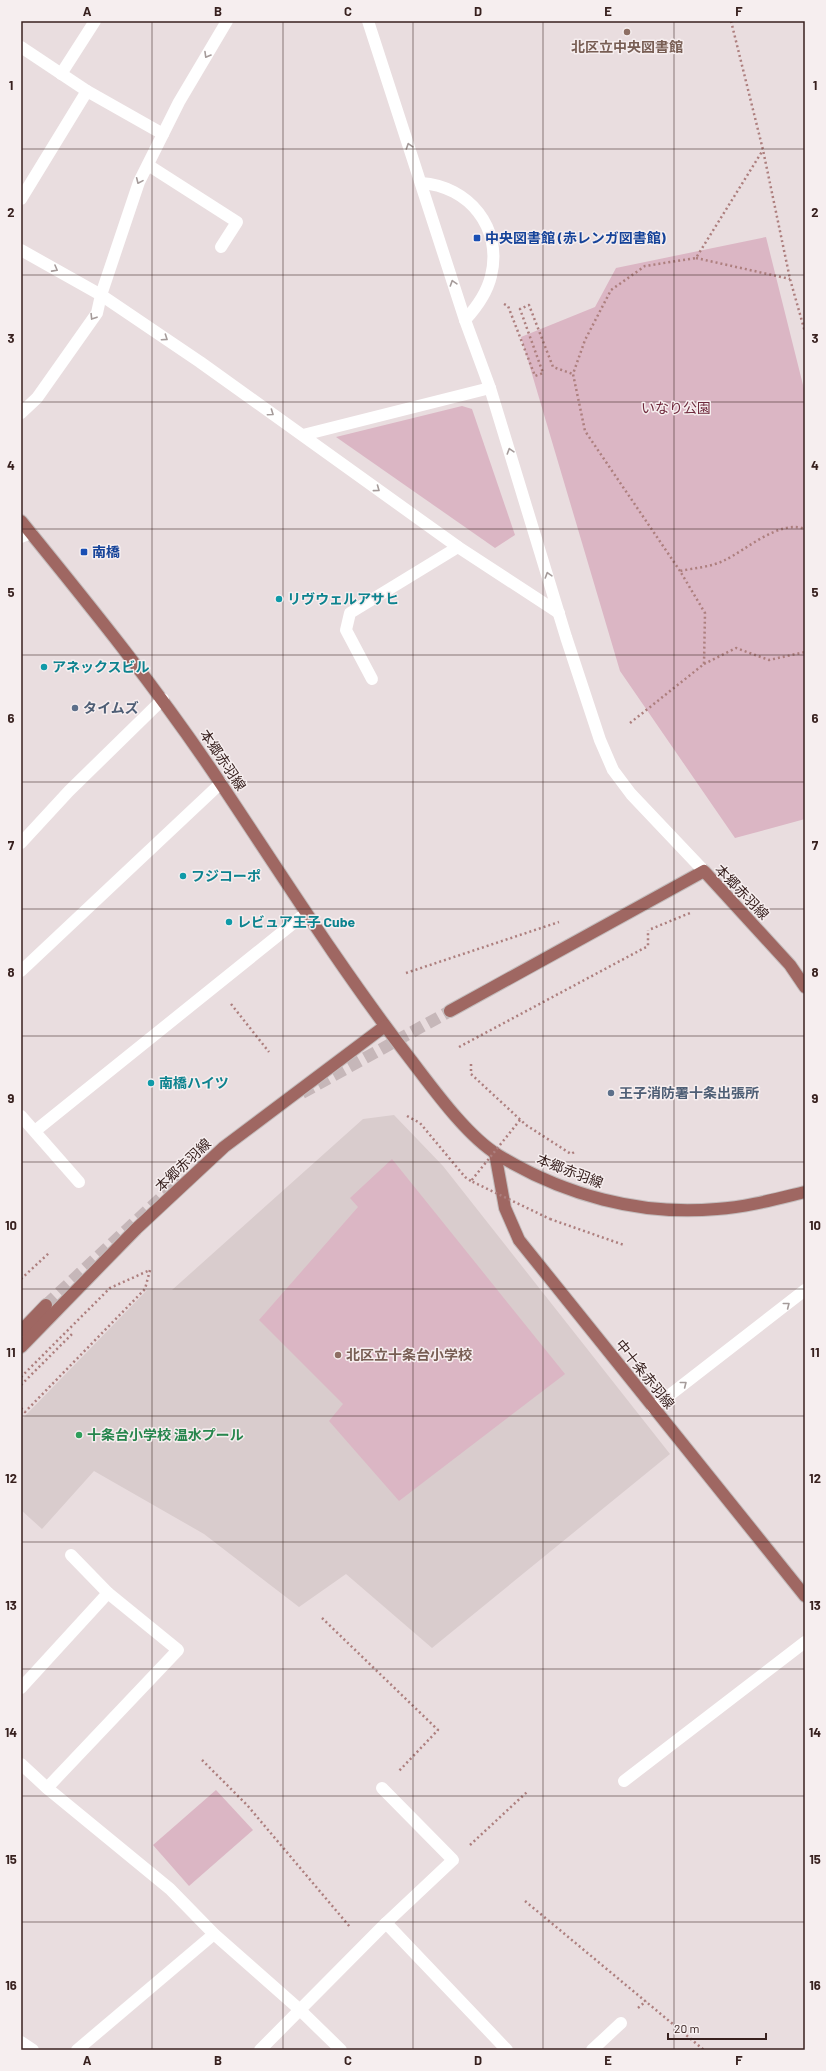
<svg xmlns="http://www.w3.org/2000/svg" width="826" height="2071" viewBox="0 0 826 2071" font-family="Barlow,'Noto Sans JP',sans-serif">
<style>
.built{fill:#d9cccd}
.green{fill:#dbb6c4}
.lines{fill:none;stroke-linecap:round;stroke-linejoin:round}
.major-tunnel{stroke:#c6b7b9;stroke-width:12;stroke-dasharray:12 6;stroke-linecap:butt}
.major-casing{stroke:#c3bcbc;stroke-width:14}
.path{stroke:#ad7f7e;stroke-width:2.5;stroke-dasharray:2 3;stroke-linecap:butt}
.minor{stroke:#fff;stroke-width:12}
.major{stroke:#9f6762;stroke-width:12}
.path-bridge{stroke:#ad7f7e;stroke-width:2.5;stroke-dasharray:2 3;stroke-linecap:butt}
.oneway{stroke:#a59b9a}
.grid{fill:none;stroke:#38211f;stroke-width:1;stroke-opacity:0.55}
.education-dot{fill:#8d6e63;stroke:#f6eeef;stroke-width:1.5}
.transit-dot{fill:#1a4fb4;stroke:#f6eeef;stroke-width:1.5}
.culture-dot{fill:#0f9aa8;stroke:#f6eeef;stroke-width:1.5}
.service-dot{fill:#5c6f8a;stroke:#f6eeef;stroke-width:1.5}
.leisure-dot{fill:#2e9e5b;stroke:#f6eeef;stroke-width:1.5}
.labels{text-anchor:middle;stroke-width:3;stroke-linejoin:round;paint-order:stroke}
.education-label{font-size:14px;font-weight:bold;fill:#785e54;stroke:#f6eeef}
.transit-label{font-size:14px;font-weight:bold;fill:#164399;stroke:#f6eeef;text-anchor:start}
.park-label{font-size:14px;fill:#6f2a3d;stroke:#f6eeef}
.culture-label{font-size:14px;font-weight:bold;fill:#0d838f;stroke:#f6eeef;text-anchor:start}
.service-label{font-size:14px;font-weight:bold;fill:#4e5e75;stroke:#f6eeef;text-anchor:start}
.street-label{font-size:14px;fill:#38211f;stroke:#f6eeef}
.leisure-label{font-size:14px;font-weight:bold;fill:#27864d;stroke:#f6eeef;text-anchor:start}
.neatline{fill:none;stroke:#38211f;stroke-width:1.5}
.grid-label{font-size:13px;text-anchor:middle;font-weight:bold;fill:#38211f}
</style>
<rect width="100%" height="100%" fill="#e9dddf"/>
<polygon class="built" points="394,1115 443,1166 670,1454 432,1648 346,1574 299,1607 204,1534 94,1471 42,1529 21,1510 21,1420 147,1290 172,1290 363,1119"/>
<g class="green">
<polygon points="766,237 805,393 805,819 735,838 620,671 521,337 595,307 616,268"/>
<polygon points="462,406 472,409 515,535 495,548 336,437"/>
<polygon points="392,1159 565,1374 399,1501 329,1421 343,1404 259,1320 358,1207 350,1198"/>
<polygon points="216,1790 253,1830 189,1886 153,1845"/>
</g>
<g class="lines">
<g class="major-tunnel">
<polyline points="302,1093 450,1011"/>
<polyline points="46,1305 180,1180"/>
</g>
<defs>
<g id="major">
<path d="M21,521C91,607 160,692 221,784C283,877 343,972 411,1060C434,1090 467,1136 498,1155C564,1195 640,1216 717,1209C747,1207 776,1199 805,1192"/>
<polyline points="450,1011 704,871 790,965 805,987"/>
<polyline points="495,1153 505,1208 519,1240 805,1596"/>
<polyline points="21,1331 46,1305"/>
<polyline points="21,1347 136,1229 224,1147 385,1026"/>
</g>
</defs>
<use href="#major" class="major-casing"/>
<g class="path">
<polyline points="731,21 763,150 790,279 805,332"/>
<polyline points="696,258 790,279"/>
<polyline points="504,304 508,306 535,376 543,373 520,309 529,305 553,367 573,374"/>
<polyline points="680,571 585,431 573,374 585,340 611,290 645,266 696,258 763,150"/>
<polyline points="704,664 736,648 769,660 805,652"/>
<path d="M630,723L704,664L705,613L680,571C694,568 712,567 725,560C746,550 780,519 805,529"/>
<polyline points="651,929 690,913"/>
<polyline points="406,973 559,922"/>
<polyline points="231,1004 269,1052"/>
<polyline points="459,1047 648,946 648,930"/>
<polyline points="471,1064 471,1074 526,1125 571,1154 576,1151"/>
<polyline points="407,1116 420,1123 465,1177 471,1181"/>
<polyline points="550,1219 624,1245"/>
<polyline points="21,1279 49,1253"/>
<polyline points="21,1385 73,1333"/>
<polyline points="21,1408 25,1412 145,1289 150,1270"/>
<polyline points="322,1618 438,1730 398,1772"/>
<polyline points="202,1760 247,1805 350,1927"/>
<polyline points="470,1845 527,1792"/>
<polyline points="525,1901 704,2050"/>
<polyline points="638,2008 646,2001"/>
</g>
<g class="minor">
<polyline points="368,21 465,320 490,388 566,637 600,740 613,770 631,794 704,871"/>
<polyline points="21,47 87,91 163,134"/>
<polyline points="61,74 95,21"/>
<polyline points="148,165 237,222 221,247"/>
<path d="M421,183C469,186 503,228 491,276C487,293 476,308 465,320"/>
<polyline points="21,199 87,91"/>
<polyline points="21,250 101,295 200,362 458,547 559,613"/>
<polyline points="21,413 37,398 97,313 101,295 139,182 179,102 227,21"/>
<polyline points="303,435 490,388"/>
<polyline points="21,537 31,533"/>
<polyline points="372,679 346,630 350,613 458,547"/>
<polyline points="21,843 69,791 163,699"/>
<polyline points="21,971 221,783"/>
<polyline points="21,1116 79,1182"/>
<polyline points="35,1131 306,913"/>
<polyline points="653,1408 805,1290"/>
<polyline points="21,1688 108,1593"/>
<polyline points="21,1764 47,1788 170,1889 214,1934 299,2009 341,2050"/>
<polyline points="624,1781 805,1642"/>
<polyline points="47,1788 178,1650 108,1593 71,1555"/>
<polyline points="386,1923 507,2050"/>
<polyline points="21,2042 33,2050"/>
<polyline points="77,2050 214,1934"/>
<polyline points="260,2050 386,1923 453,1860 382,1788"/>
<polyline points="592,2050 621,2023"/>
</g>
<use href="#major" class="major"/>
<g class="path-bridge">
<polyline points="520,1120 471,1181 550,1219"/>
<polyline points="21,1377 110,1288 150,1270"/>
</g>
</g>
<defs><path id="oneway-chevron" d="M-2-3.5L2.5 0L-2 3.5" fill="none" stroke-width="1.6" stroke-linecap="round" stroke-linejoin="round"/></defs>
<g class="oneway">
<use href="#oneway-chevron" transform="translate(207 55) rotate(120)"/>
<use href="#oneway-chevron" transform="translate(409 146) rotate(-108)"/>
<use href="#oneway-chevron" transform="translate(139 181) rotate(114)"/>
<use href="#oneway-chevron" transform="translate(55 269) rotate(29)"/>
<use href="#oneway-chevron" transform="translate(453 283) rotate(-108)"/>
<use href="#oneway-chevron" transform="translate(93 317) rotate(122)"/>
<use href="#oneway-chevron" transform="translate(165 338) rotate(34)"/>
<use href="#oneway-chevron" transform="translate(271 413) rotate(35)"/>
<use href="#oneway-chevron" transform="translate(510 451) rotate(-107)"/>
<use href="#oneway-chevron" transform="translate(377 489) rotate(36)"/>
<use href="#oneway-chevron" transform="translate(548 575) rotate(-107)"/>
<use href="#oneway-chevron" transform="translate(787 1305) rotate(-38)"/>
<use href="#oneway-chevron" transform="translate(684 1384) rotate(-38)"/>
</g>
<path class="grid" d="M152,21V2050M283,21V2050M413,21V2050M543,21V2050M674,21V2050M21,149H805M21,275H805M21,402H805M21,529H805M21,655H805M21,782H805M21,909H805M21,1036H805M21,1162H805M21,1289H805M21,1416H805M21,1542H805M21,1669H805M21,1796H805M21,1922H805"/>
<g class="education-dot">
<circle cx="627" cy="32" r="4"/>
<circle cx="338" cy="1355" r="4"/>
</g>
<g class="transit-dot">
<rect x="473" y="234" width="8" height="8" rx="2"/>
<rect x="80" y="548" width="8" height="8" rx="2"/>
</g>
<g class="culture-dot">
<circle cx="279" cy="599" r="4"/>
<circle cx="44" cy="667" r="4"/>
<circle cx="183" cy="876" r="4"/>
<circle cx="229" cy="922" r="4"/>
<circle cx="151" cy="1083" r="4"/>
</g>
<g class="service-dot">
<circle cx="75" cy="708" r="4"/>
<circle cx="611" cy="1093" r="4"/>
</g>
<circle class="leisure-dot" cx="79" cy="1435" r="4"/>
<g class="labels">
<g class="education-label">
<text x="627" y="52">北区立中央図書館</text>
<text x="346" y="1360" text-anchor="start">北区立十条台小学校</text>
</g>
<g class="transit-label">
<text x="485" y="243">中央図書館 (赤レンガ図書館)</text>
<text x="92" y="557">南橋</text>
</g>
<g class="park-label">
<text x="676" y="413">いなり公園</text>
</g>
<g class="culture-label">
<text x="287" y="604">リヴウェルアサヒ</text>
<text x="52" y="672">アネックスビル</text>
<text x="191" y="881">フジコーポ</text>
<text x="237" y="927">レビュア王子 Cube</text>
<text x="159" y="1088">南橋ハイツ</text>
</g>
<g class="service-label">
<text x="83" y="713">タイムズ</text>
<text x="619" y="1098">王子消防署十条出張所</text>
</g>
<g class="street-label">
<text transform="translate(223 760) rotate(56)" y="5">本郷赤羽線</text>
<text transform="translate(742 892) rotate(46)" y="5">本郷赤羽線</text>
<text transform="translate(183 1165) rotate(-43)" y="5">本郷赤羽線</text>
<text transform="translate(570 1171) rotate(21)" y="5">本郷赤羽線</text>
<text transform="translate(645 1374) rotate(51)" y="5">中十条赤羽線</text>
</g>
<g class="leisure-label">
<text x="87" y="1440">十条台小学校 温水プール</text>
</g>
</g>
<rect width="826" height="2071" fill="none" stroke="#f6eeef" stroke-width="44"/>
<path d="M668 2033v6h98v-6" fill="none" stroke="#38211f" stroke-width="2"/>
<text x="674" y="2033" font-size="12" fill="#38211f" stroke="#f6eeef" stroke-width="3" paint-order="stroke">20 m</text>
<rect x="22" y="22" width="782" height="2027" class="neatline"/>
<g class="grid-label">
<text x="87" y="16">A</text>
<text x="218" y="16">B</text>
<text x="348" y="16">C</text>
<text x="478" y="16">D</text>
<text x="608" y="16">E</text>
<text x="739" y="16">F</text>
<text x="11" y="90">1</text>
<text x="815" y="90">1</text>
<text x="11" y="217">2</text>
<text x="815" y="217">2</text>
<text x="11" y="343">3</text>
<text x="815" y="343">3</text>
<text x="11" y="470">4</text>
<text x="815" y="470">4</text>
<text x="11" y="597">5</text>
<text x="815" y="597">5</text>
<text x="11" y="723">6</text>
<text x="815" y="723">6</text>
<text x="11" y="850">7</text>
<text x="815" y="850">7</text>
<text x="11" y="977">8</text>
<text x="815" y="977">8</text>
<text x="11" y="1103">9</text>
<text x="815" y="1103">9</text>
<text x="11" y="1230">10</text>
<text x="815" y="1230">10</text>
<text x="11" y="1357">11</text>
<text x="815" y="1357">11</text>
<text x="11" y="1483">12</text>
<text x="815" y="1483">12</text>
<text x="11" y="1610">13</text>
<text x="815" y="1610">13</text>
<text x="11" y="1737">14</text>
<text x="815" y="1737">14</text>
<text x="11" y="1864">15</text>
<text x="815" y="1864">15</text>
<text x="11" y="1990">16</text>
<text x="815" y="1990">16</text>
<text x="87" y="2065">A</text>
<text x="218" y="2065">B</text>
<text x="348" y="2065">C</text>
<text x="478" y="2065">D</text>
<text x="608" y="2065">E</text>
<text x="739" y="2065">F</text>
</g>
</svg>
